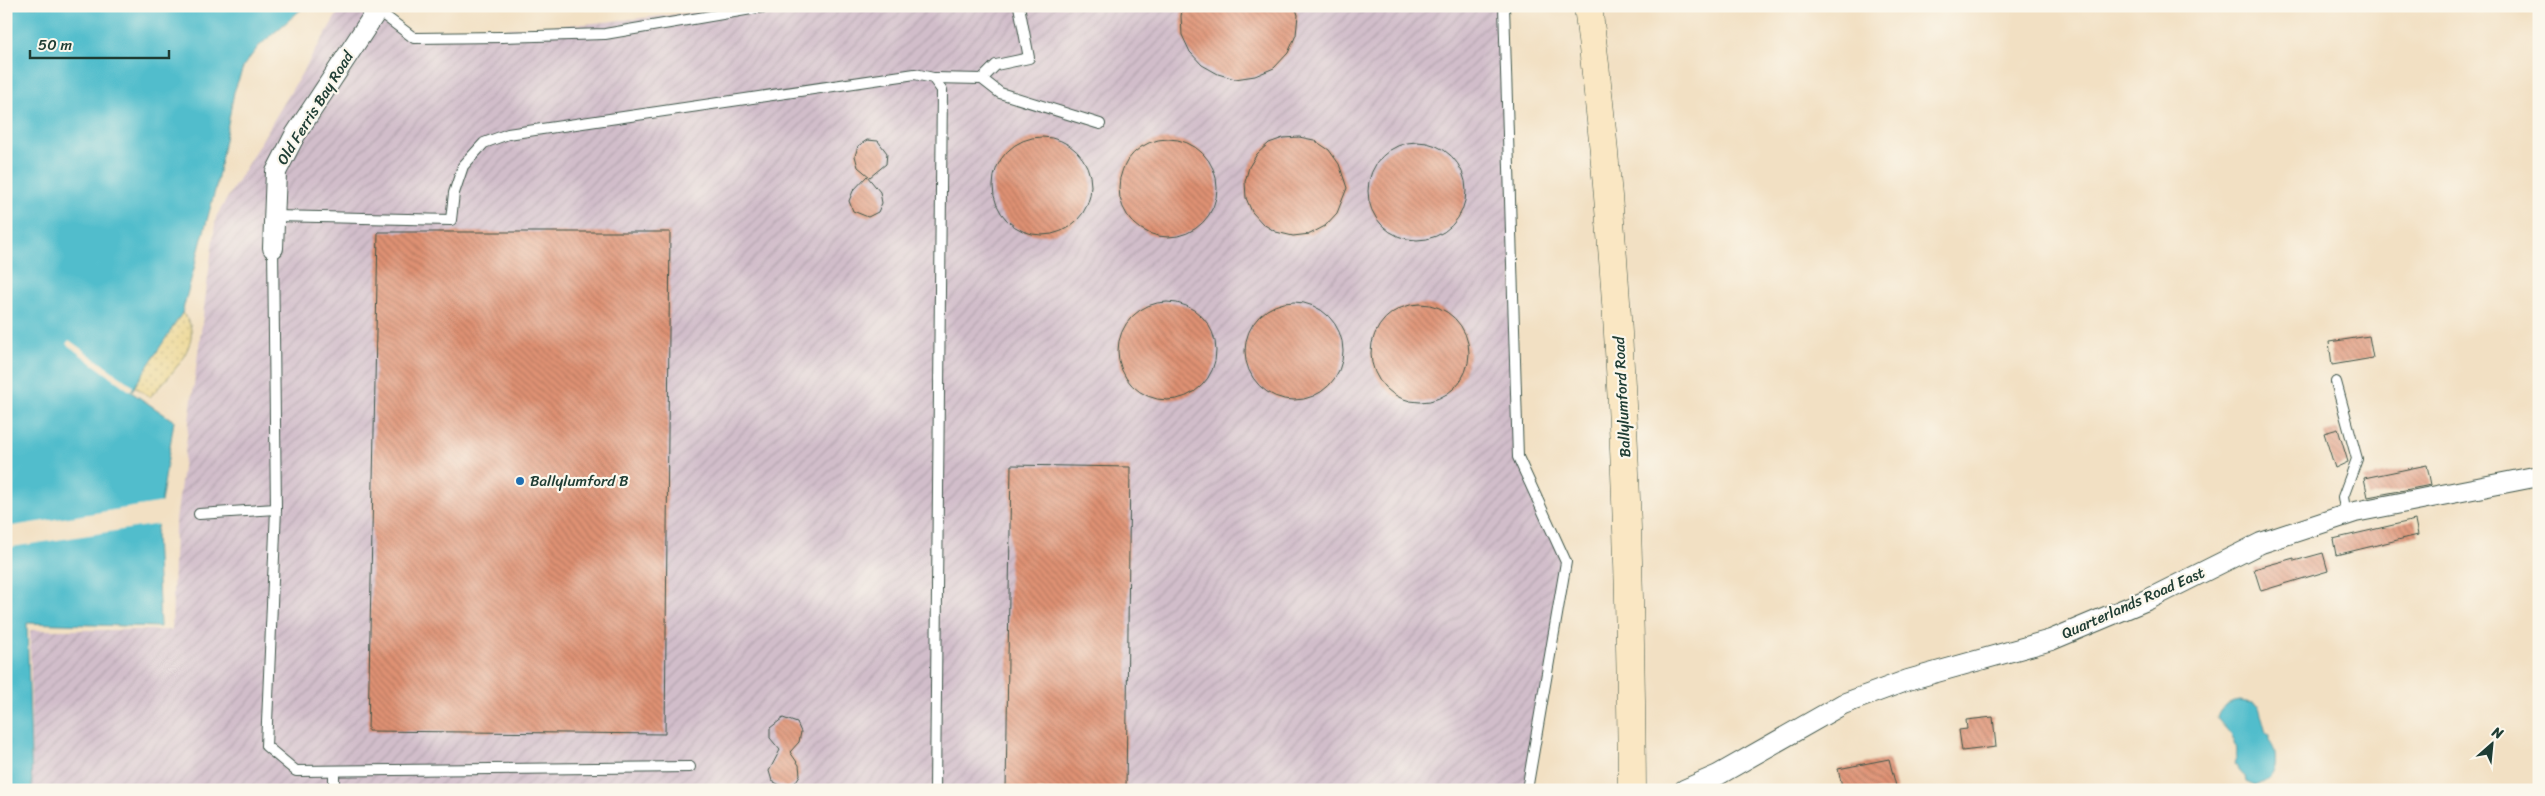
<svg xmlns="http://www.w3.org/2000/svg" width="2545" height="796" viewBox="0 0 2545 796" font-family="Sriracha,sans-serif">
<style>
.industrial{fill:url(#industrial-furrows)}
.sand{fill:url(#sand-dots);stroke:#868c69}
.water{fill:#51bdcc;stroke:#387d80}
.pier{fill:#f2e0c3}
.building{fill:url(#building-back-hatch)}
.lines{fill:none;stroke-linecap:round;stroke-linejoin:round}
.service-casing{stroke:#3f5549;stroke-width:12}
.minor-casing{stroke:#3f5549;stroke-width:22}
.secondary-casing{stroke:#3f5549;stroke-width:29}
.service{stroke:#fff;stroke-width:10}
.minor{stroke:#fff;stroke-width:20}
.secondary{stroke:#fae7c3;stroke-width:28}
.poi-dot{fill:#1f6fb2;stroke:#fbf7ec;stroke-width:2}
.labels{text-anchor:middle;stroke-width:4.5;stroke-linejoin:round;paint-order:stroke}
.street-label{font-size:15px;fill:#1f3d34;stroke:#fbf7ec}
.poi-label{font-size:15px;fill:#1f3d34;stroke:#fbf7ec;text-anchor:start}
</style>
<defs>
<pattern id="industrial-furrows" width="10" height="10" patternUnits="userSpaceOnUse" patternTransform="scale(1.25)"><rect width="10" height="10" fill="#d1bdca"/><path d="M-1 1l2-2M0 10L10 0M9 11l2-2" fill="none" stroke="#b3a3ae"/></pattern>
<pattern id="sand-dots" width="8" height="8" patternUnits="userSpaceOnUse" patternTransform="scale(1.25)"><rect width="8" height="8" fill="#eeda9e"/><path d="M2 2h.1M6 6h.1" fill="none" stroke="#ccbc89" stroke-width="1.8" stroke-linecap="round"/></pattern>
<pattern id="building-back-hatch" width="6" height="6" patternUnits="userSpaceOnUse" patternTransform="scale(1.25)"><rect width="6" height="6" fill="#df9173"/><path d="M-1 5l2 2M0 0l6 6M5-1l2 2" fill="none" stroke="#b4785f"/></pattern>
</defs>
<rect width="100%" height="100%" fill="#fbf7ec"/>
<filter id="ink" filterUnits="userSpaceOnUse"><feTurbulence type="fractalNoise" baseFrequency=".02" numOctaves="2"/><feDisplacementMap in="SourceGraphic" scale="10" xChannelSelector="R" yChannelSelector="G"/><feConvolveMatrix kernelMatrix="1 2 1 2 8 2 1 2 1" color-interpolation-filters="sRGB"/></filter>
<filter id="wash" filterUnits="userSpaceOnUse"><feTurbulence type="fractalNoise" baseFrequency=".0096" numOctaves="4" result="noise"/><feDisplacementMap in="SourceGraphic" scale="20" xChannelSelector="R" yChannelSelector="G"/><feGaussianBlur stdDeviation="1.12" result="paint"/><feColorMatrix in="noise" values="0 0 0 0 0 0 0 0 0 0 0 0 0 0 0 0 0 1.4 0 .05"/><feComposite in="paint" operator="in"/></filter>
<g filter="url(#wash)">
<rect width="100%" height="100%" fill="#f2e0c3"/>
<polygon class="industrial" points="342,6 347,6 419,34 585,24 759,6 1504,6 1518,457 1566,562 1527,790 32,790 30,630 172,630 175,528 216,217"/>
<path class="sand" d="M182,313C210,339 167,378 150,397L134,386Z"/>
<g class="water">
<polygon points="6,6 305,6 259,46 244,65 234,92 216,187 182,313 131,392 174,421 156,534 160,627 27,623 32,790 6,790"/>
<path d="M2240,701L2253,703L2259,707L2266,733L2270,735C2269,743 2274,747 2275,753C2277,770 2273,780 2255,786L2246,782L2245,776L2234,764C2243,741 2228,733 2217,718C2220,707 2228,703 2240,701Z"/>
</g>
<g class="pier">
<polygon points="69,340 133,386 131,392 66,344"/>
<polygon points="164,502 160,524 6,548 6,527"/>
</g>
<g id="blocks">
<g class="building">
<polygon points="1183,6 1295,6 1298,15 1296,35 1288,53 1274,68 1255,76 1235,79 1218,74 1202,65 1190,52 1182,35 1181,16"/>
<circle cx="1042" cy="186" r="49"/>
<polygon points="1299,137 1314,140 1329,150 1339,164 1347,188 1337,213 1325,226 1310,234 1293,236 1276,232 1263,224 1252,212 1246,198 1245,182 1249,167 1257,154 1269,143 1283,138"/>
<circle cx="1168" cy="188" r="49"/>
<polygon points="867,140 878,141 887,153 886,164 870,177 858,167 855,156 858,146"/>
<circle cx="1417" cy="191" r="49"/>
<polygon points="867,176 880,192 882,203 878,212 868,217 853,211 849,201 853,191"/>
<polygon points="378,232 670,232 665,734 368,731"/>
<circle cx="1167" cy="351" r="49"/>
<circle cx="1294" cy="351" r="49"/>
<circle cx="1420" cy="353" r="49"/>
<polygon points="2369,336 2373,358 2332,365 2329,342"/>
<polygon points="2338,429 2348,462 2335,468 2324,433"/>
<polygon points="1011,465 1130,467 1126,790 1006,790"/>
<polygon points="2427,465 2431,485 2368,497 2364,478"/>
<polygon points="2415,520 2418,535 2336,555 2333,539"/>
<polygon points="2323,553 2328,571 2261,591 2254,569 2294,558 2294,561"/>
<polygon points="1993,717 1996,747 1962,751 1959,730 1967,729 1966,720"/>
<polygon points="783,718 797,723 801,732 799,742 790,752 799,765 800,775 795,783 786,788 772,781 769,771 780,750 770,738 770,728"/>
<polygon points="1889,759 1897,790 1843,790 1838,769"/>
</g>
</g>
</g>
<g filter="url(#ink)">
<use href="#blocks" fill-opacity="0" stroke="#3f5549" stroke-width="1"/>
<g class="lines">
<defs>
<g id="service">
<polyline points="1504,6 1518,457 1566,562 1527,790"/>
<polyline points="377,10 414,38 502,37 605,34 770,6"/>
<polyline points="933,78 982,79 1000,93 1100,124"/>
<polyline points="982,79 996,65 1029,58 1019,6"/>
<polyline points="275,216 451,220 454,193 463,166 484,143 508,134 915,74 933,78 942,90 935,790"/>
<polyline points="273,248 276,509 266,746 296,771 690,767"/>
<polyline points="2336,382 2357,459 2343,497 2346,515"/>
<polyline points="199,514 276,509"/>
<polyline points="334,790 334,773"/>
</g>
<g id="minor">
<polyline points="273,248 276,172 295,135 380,6"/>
<polyline points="1684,790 1718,775 1843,704 1908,680 2051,640 2149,599 2261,543 2355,512 2539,476"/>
</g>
<path id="secondary" d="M1588,6C1621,267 1630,528 1632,790"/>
</defs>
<use href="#service" class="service-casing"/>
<use href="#minor" class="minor-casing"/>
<use href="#secondary" class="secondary-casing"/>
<use href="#service" class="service"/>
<use href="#minor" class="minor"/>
<use href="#secondary" class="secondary"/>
</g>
</g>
<circle class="poi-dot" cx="520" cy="481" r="5"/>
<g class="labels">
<g class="street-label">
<text transform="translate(315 108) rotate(-58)" y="5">Old Ferris Bay Road</text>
<text transform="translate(1622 397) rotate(-93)" y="5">Ballylumford Road</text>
<text transform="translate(2133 603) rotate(-24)" y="5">Quarterlands Road East</text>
</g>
<g class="poi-label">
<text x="530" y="486">Ballylumford B</text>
</g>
</g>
<rect width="2545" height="796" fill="none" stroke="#fbf7ec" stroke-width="25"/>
<g transform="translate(2492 744) rotate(27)" stroke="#fbf7ec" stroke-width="4" paint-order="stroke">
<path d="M0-4L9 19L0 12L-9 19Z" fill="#1f3d34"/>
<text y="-8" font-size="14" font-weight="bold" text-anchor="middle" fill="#1f3d34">N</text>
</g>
<path d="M30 50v8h139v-8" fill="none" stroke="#1f3d34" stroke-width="2.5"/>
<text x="38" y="50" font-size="15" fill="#1f3d34" stroke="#fbf7ec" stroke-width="4" paint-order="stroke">50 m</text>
</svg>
